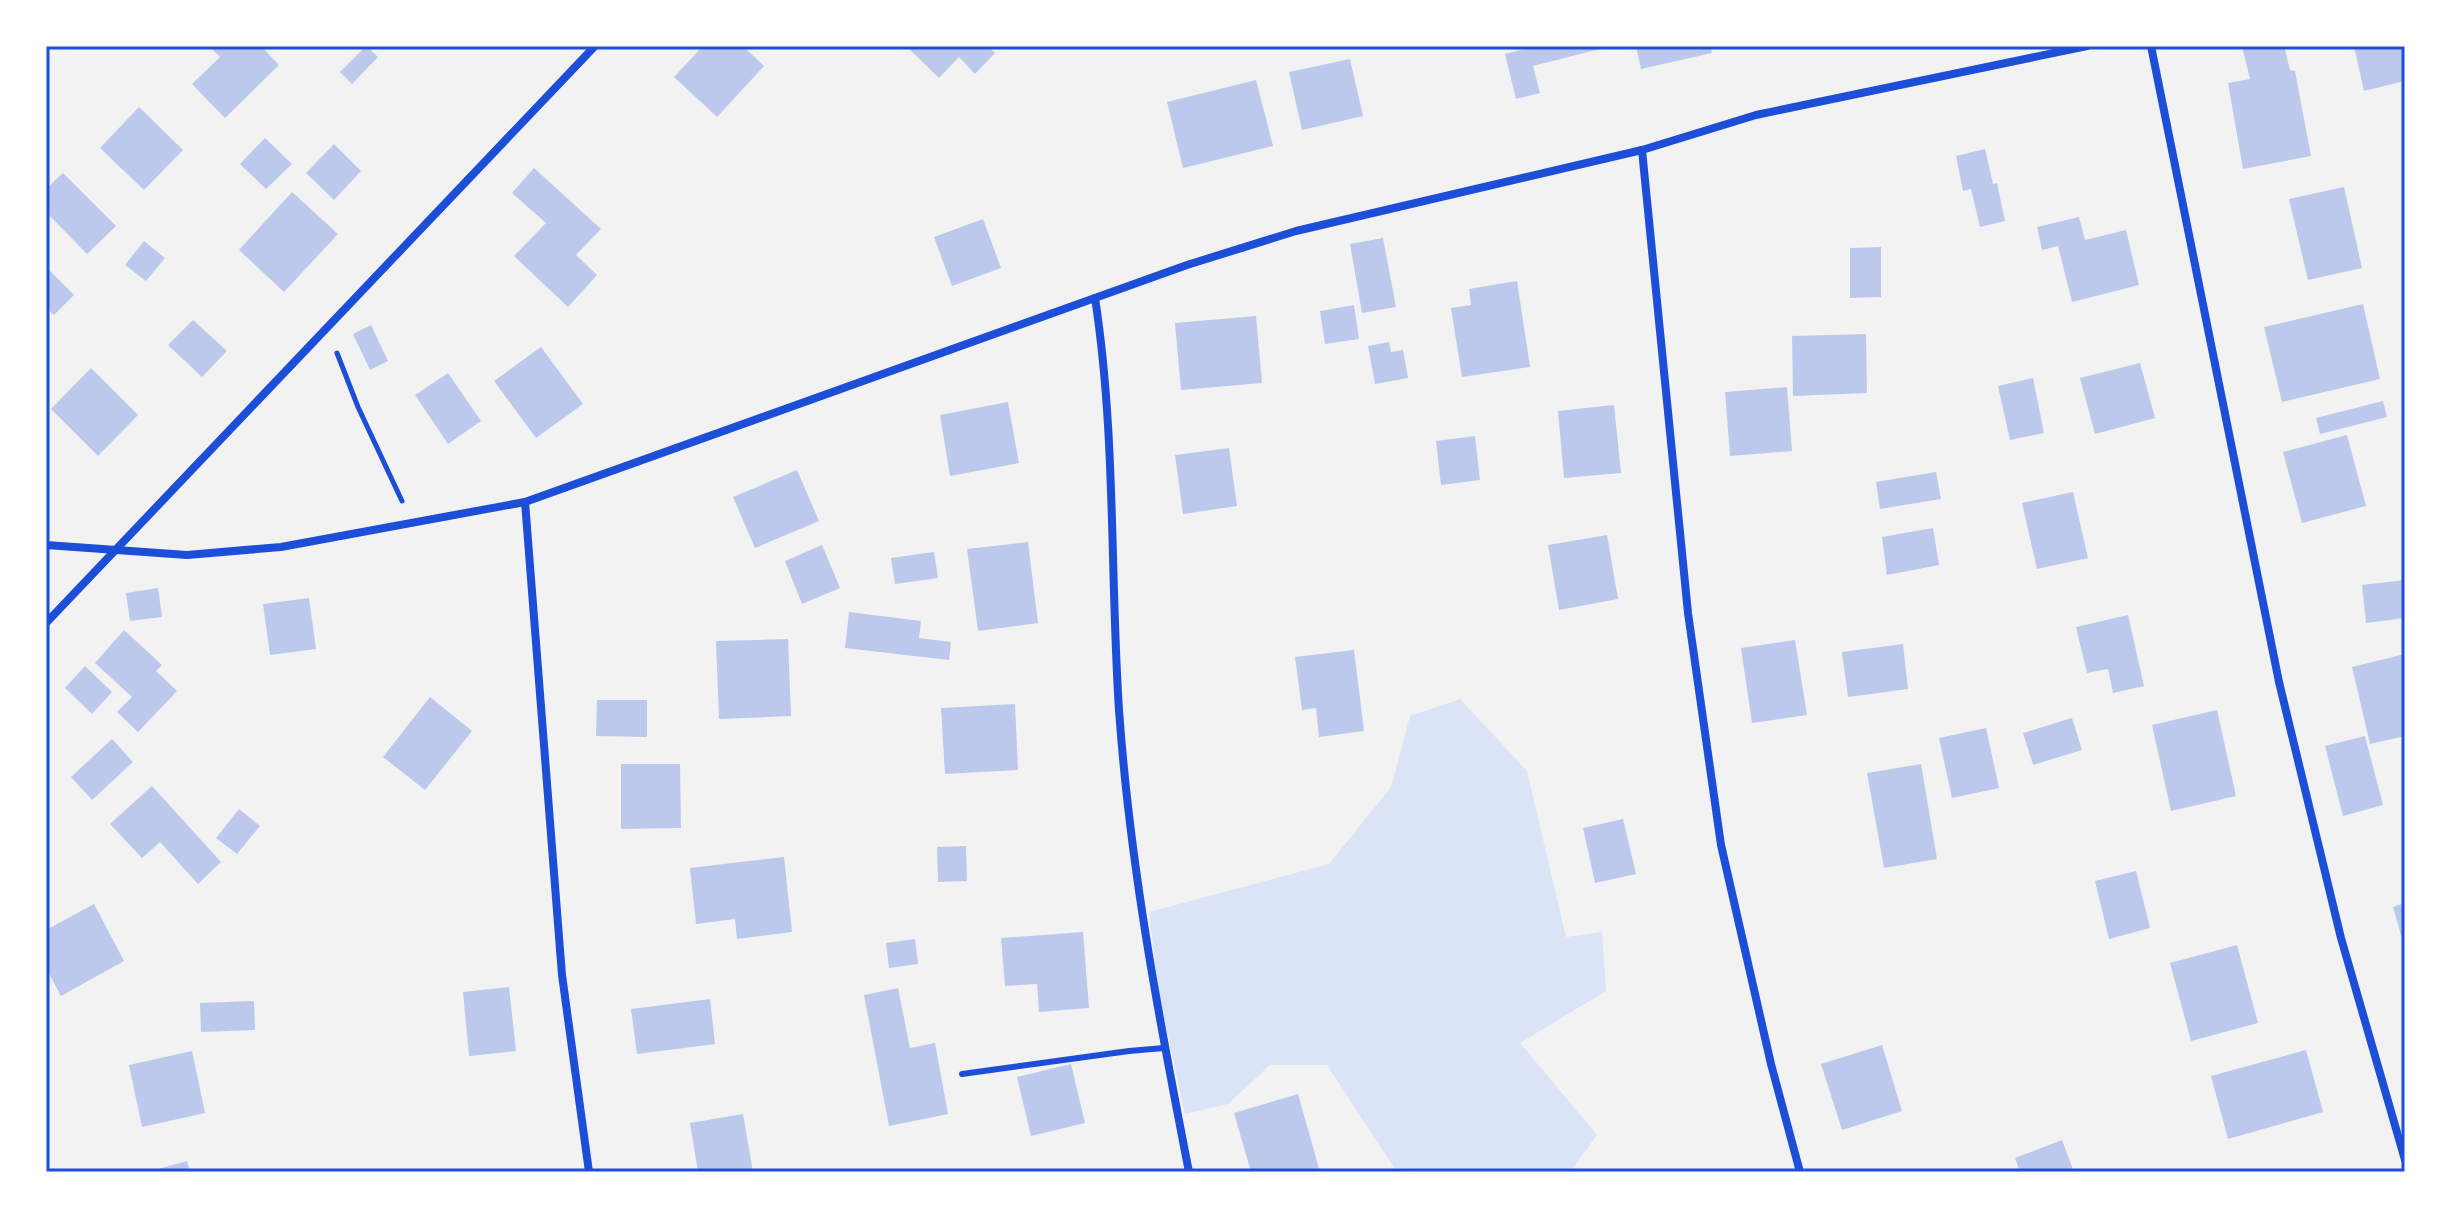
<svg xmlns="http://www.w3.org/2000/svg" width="2451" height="1218" viewBox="0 0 2451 1218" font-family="'Sofia Sans Condensed',sans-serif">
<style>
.green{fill:#dbe4f7}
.building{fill:#bdc9ec}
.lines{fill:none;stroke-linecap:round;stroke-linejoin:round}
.path{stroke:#1d4ed8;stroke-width:5}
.service{stroke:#1d4ed8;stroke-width:6}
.minor{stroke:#1d4ed8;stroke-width:8}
.neatline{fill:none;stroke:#1d4ed8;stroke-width:3}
</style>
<rect width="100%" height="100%" fill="#f2f2f2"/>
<polygon class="green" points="1460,699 1527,771 1566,937 1602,932 1606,991 1520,1043 1597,1135 1570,1172 1397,1172 1327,1065 1270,1065 1228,1104 1185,1114 1159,995 1149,912 1329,864 1391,787 1410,716"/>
<g class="building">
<polygon points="209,46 261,46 279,65 225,118 192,84 220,57"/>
<polygon points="366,46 378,57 352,84 340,72"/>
<polygon points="703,46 743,46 764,66 717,117 674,77"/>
<polygon points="906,46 988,46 995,53 975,74 959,57 939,78"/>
<polygon points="1528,46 1608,46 1608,47 1533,66 1540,93 1516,99 1505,54 1528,48"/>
<polygon points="1636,46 1710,46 1712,53 1641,69"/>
<polygon points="2242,46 2284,46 2290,70 2295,71 2311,156 2243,169 2228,83 2250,79"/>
<polygon points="2354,46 2405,46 2405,81 2364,91"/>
<polygon points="1350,59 1363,116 1302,130 1289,72"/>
<polygon points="1256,80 1273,146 1183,168 1167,102"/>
<polygon points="139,107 183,150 144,190 100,148"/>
<polygon points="265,138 292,164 266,189 240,164"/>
<polygon points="334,144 361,171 334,200 306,173"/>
<polygon points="1985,149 1993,184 1997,183 2005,221 1980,227 1971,189 1963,191 1956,156"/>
<polygon points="534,168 601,229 576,255 597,275 568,307 514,256 546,223 512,193"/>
<polygon points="63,173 116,226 87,254 46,212 46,189"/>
<polygon points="2344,187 2362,268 2308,280 2289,199"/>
<polygon points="292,192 338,234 284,292 239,250"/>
<polygon points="2079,217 2085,240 2126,230 2139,285 2072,302 2058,246 2042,250 2037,227"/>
<polygon points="983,219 1001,268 952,286 934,237"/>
<polygon points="1383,238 1396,307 1362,313 1350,244"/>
<polygon points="144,241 165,258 146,281 125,265"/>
<polygon points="1881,247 1881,297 1850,298 1850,248"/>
<polygon points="46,267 74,295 54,315 46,308"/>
<polygon points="1517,281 1530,367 1462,377 1451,308 1471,305 1469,289"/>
<polygon points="2363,304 2380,379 2282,402 2264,327"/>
<polygon points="1354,305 1359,339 1325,344 1320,311"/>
<polygon points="1256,316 1262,383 1181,390 1175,323"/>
<polygon points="193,320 227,351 202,377 168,345"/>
<polygon points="371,325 388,361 370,370 353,334"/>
<polygon points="1866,334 1867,393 1793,396 1792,336"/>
<polygon points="1389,342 1391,352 1403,350 1408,378 1375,384 1368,346"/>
<polygon points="541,347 583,404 536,438 494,381"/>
<polygon points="2140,363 2155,418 2095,434 2080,378"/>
<polygon points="91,368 138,415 98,456 51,409"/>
<polygon points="448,373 481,421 448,444 415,395"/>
<polygon points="2033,378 2044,433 2010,440 1998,386"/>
<polygon points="1787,387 1792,451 1730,456 1725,392"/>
<polygon points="2383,401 2387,417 2320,434 2316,418"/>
<polygon points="1008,402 1019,463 950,476 940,415"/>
<polygon points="1614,405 1621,473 1564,478 1558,411"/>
<polygon points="2347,435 2366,506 2302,523 2283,452"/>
<polygon points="1475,436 1480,480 1441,485 1436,441"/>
<polygon points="1229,448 1237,506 1183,514 1175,455"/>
<polygon points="797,470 819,521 755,548 733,497"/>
<polygon points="1936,472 1941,499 1880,509 1876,482"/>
<polygon points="2073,492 2088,558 2037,569 2022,503"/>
<polygon points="1933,528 1939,565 1887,575 1882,537"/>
<polygon points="1607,535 1618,599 1559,610 1548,545"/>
<polygon points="1028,542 1038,623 978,631 967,549"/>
<polygon points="822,545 840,588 802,604 785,561"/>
<polygon points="934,552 938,578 895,584 891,558"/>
<polygon points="2405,580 2405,618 2366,623 2362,585"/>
<polygon points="158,588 162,617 130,621 126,593"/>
<polygon points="309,598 316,649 270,655 263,604"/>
<polygon points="849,612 921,621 919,638 951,642 949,660 845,648"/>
<polygon points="2128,615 2144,686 2113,693 2108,669 2087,673 2076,627"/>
<polygon points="124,630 162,665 156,671 177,691 138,732 117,712 132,697 95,663"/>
<polygon points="788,639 791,716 719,719 716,641"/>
<polygon points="1795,640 1807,715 1752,723 1741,648"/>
<polygon points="1903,644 1908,689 1848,697 1842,652"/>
<polygon points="1354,650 1364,731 1319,737 1316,708 1302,710 1295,657"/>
<polygon points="2405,654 2405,736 2370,744 2352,667"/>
<polygon points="85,666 112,692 92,714 65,688"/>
<polygon points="430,697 472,731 425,790 383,757"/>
<polygon points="597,700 647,700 647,737 596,736"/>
<polygon points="1015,704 1018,770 945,774 941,708"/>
<polygon points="2217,710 2236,796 2171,811 2152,725"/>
<polygon points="2072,718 2082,750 2033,765 2023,733"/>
<polygon points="1986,728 1999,788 1952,798 1939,738"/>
<polygon points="2365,736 2383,805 2343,816 2325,746"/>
<polygon points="112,739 133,762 92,800 71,777"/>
<polygon points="621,764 680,764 681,828 621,829"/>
<polygon points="1921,764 1937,859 1884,868 1867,773"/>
<polygon points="152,786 221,862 198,884 160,842 142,858 110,824"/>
<polygon points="239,809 260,826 237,854 216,838"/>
<polygon points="1623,819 1636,874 1595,883 1583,828"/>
<polygon points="966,846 967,881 938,882 937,847"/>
<polygon points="784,857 792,932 737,939 735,919 696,924 690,868"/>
<polygon points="2136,871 2150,928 2109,939 2095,881"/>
<polygon points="2405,903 2405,946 2404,946 2393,907"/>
<polygon points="94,904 124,961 61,996 46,968 46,930"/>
<polygon points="1083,932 1089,1008 1039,1012 1037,984 1005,986 1001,938"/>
<polygon points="915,939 918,964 889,968 886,943"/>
<polygon points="2237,945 2258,1023 2191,1041 2170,963"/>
<polygon points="509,987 516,1051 469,1056 463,992"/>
<polygon points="898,988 910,1048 935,1043 948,1114 889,1126 864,995"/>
<polygon points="710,999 715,1044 637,1054 631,1009"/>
<polygon points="254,1001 255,1030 201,1032 200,1003"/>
<polygon points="1882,1045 1902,1111 1842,1130 1821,1064"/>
<polygon points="2306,1050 2323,1112 2228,1139 2211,1076"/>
<polygon points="192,1051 205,1113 142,1127 129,1065"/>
<polygon points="1071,1064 1085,1123 1031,1136 1017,1077"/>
<polygon points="1298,1094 1320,1172 1251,1172 1234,1113"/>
<polygon points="743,1114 753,1172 698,1172 690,1123"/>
<polygon points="2062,1140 2074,1172 2020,1172 2015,1158"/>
<polygon points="187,1161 190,1172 151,1172 151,1171"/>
</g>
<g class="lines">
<polyline class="path" points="337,353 358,407 402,501"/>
<polyline class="service" points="962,1074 1129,1051 1164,1048"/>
<g class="minor">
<polyline points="2151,46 2279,682 2341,938 2405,1160"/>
<polyline points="1642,150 1688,613 1721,845 1771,1064 1800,1172"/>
<path d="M1095,298C1116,434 1110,573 1119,710C1130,866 1159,1019 1189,1172"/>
<polyline points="525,502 562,975 589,1172"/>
<polyline points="46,545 187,555 281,547 525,502 1187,265 1296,231 1642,150 1756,115 2087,46"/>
<polyline points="46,623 595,46"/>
</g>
</g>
<rect width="2451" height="1218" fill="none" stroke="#ffffff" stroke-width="96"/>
<rect x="48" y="48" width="2355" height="1122" class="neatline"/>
</svg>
